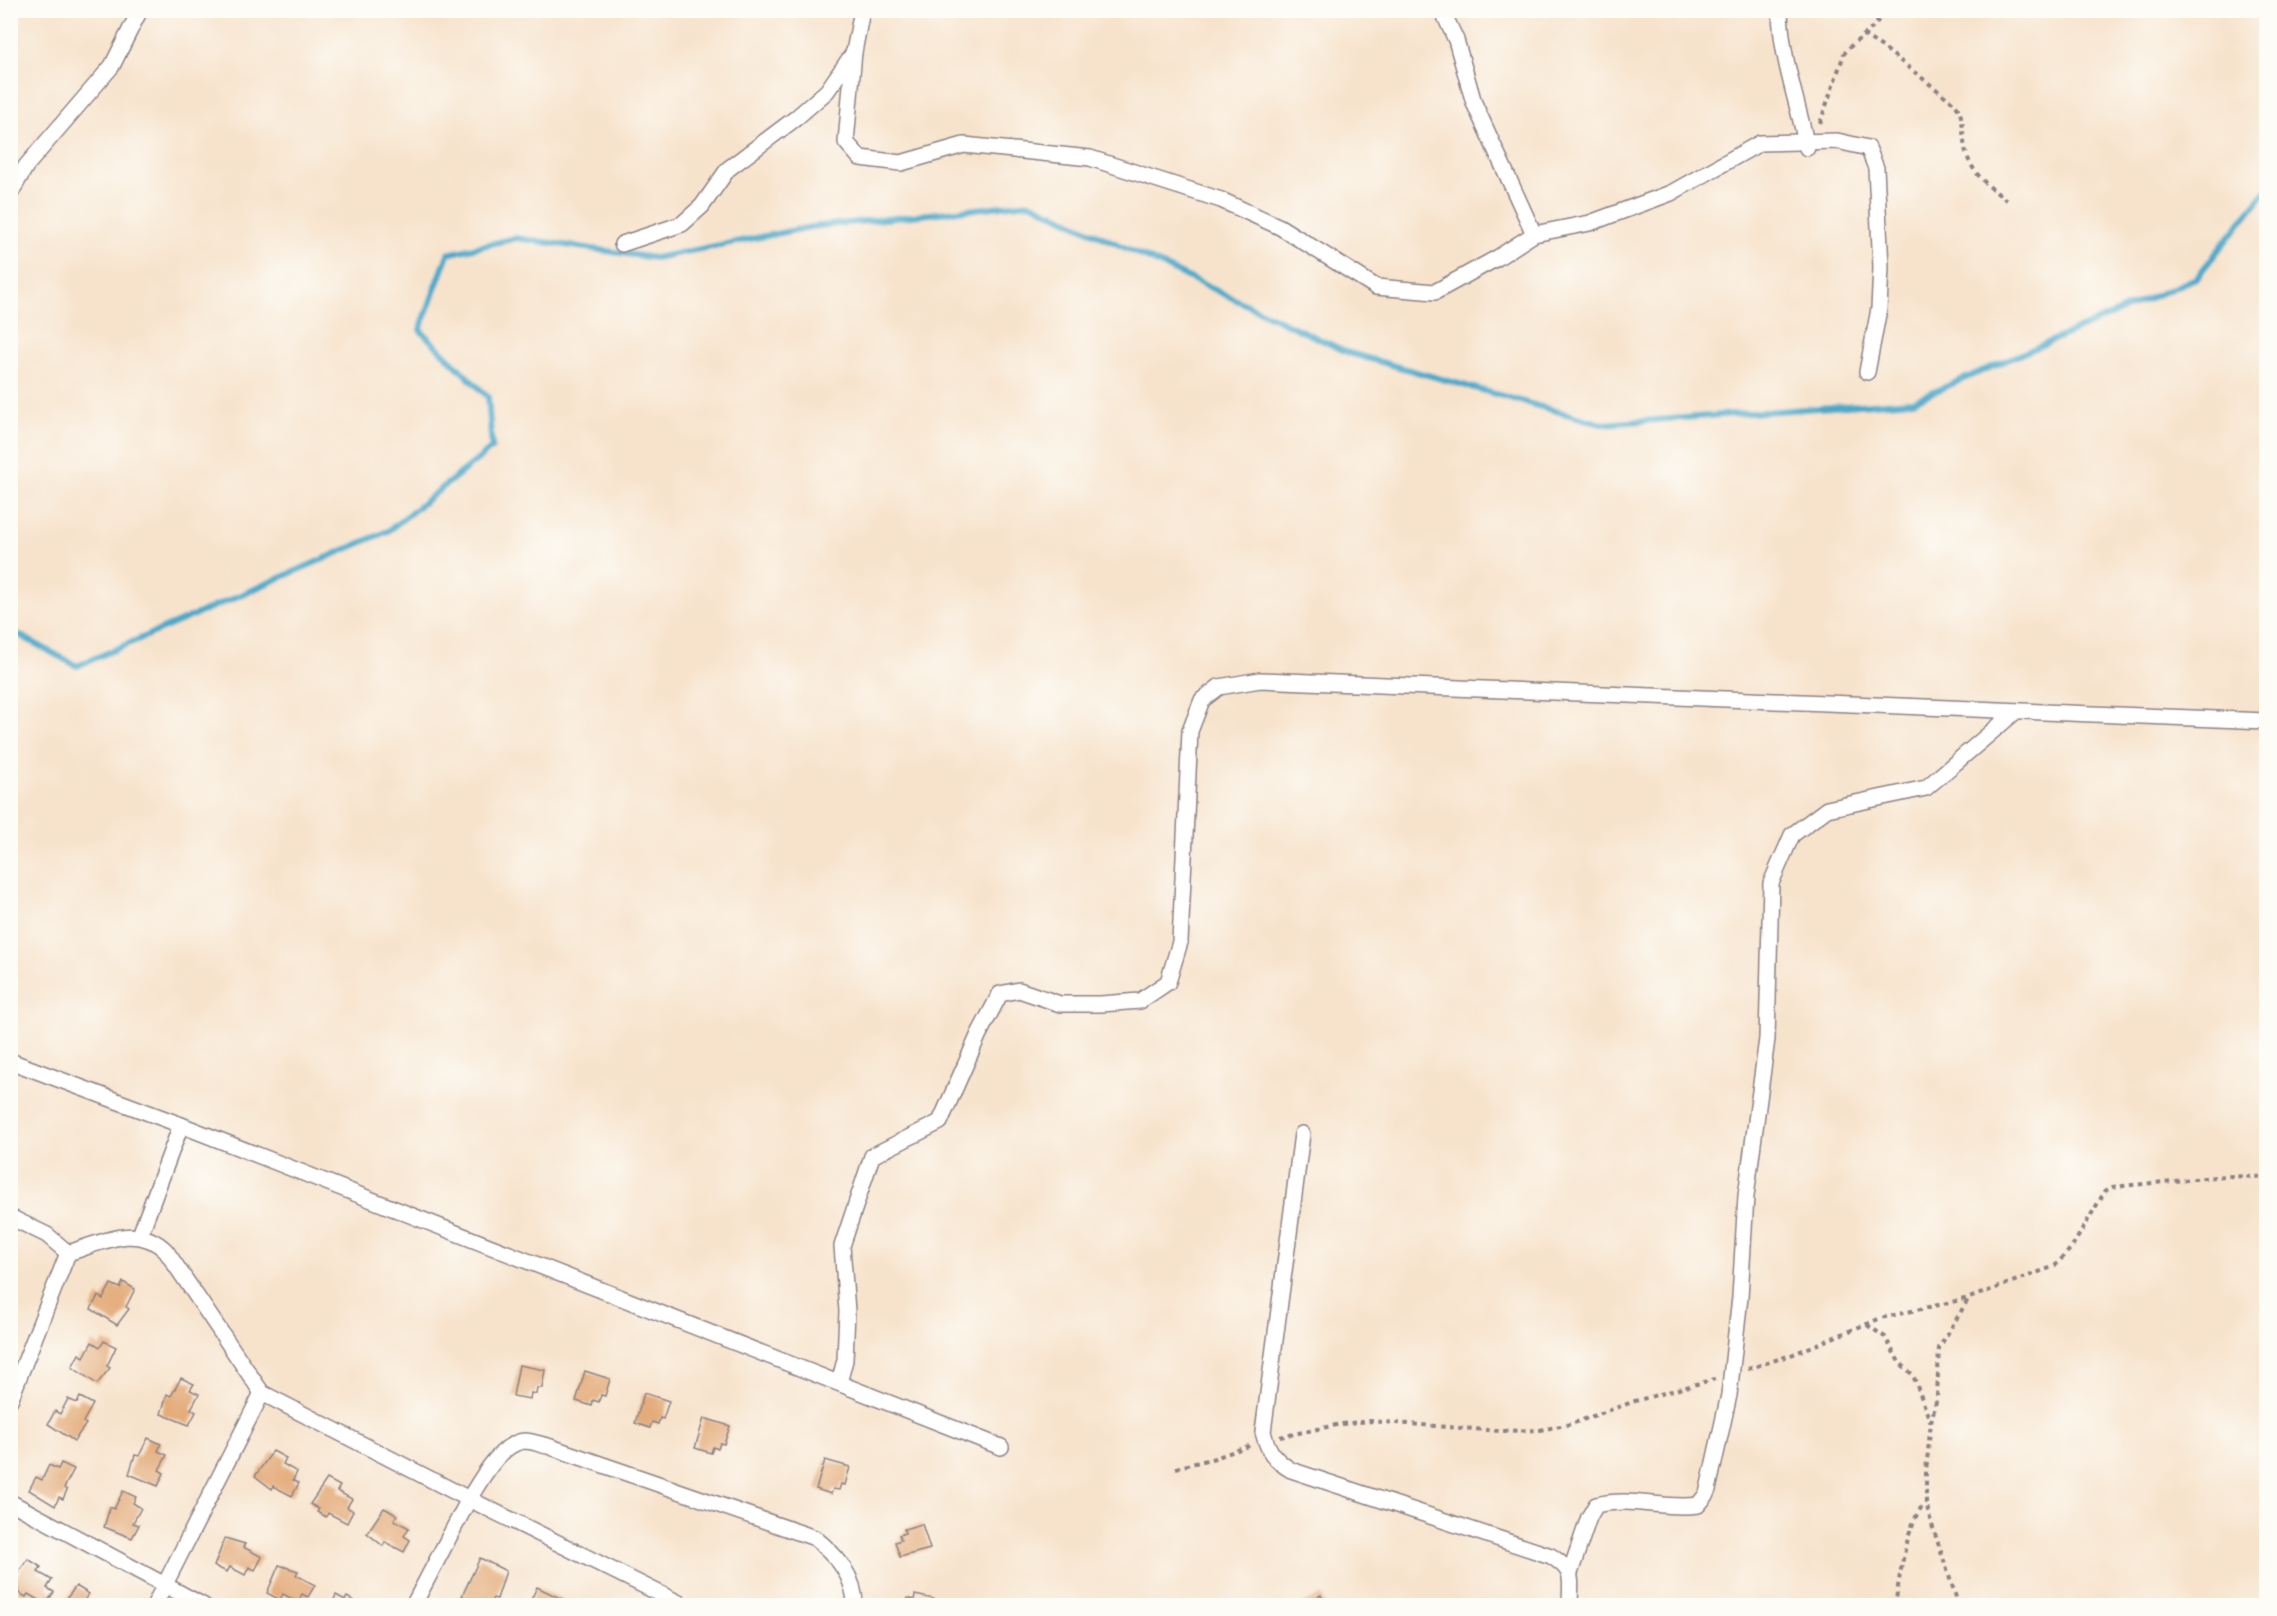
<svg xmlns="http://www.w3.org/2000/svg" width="2277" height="1616" viewBox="0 0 2277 1616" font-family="'EB Garamond',serif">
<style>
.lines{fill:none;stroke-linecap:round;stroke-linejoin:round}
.stream{stroke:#4ba9ca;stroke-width:6}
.building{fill:#e4ac7a}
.minor-casing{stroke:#8c8284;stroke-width:18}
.path{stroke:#8c8284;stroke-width:4;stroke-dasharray:4.5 4.5;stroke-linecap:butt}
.minor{stroke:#fff;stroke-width:15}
</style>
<rect width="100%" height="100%" fill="#fdfcf7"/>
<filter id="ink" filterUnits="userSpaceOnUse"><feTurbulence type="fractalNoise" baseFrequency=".0167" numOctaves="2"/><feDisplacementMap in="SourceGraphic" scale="12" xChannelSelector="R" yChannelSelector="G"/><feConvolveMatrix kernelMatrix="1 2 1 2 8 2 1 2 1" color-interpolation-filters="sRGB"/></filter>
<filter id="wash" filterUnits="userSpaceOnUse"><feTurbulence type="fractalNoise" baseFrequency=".008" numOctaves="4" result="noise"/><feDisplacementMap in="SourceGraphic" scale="24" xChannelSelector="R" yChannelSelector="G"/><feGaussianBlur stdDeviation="1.35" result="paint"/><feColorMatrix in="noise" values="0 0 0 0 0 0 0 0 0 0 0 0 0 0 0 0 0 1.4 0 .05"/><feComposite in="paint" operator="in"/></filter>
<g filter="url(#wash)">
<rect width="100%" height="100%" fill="#f7e3cc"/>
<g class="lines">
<polyline class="stream" points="10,630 77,666 388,531 492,448 488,397 420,330 448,254 516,238 655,258 811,227 1030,203 1349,353 1602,424 1913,401 2196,278 2266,191"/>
</g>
<g id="blocks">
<g class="building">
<polygon points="123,1282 135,1289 126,1307 129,1309 117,1325 91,1309 98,1296 103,1299 111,1284 120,1288"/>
<polygon points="104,1341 116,1347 107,1366 110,1368 97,1384 72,1367 79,1354 84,1357 92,1342 100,1347"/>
<polygon points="519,1365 545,1370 542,1388 537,1388 536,1394 531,1393 530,1399 513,1396"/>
<polygon points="585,1371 610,1379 605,1396 601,1395 599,1402 593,1400 592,1406 576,1401"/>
<polygon points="181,1378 194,1384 190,1390 199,1394 191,1409 196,1412 189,1425 161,1414 167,1394 171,1396"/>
<polygon points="644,1393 669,1401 663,1419 660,1418 658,1424 652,1422 650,1428 635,1423"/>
<polygon points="80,1397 93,1404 83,1422 86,1424 74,1441 48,1424 55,1411 60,1414 68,1399 77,1403"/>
<polygon points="704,1418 730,1426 724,1444 720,1443 718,1449 713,1447 711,1453 695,1448"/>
<polygon points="148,1438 161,1444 158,1451 167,1455 159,1470 164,1473 158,1486 129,1474 135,1455 139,1456"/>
<polygon points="273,1451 286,1458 283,1464 297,1472 293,1480 299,1483 292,1496 273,1486 272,1489 255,1476"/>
<polygon points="825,1460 850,1467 845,1485 841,1484 839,1490 833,1489 831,1494 816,1489"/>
<polygon points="61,1463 74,1469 64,1488 67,1490 63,1499 59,1497 55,1506 29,1490 36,1477 42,1480 49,1465 58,1469"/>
<polygon points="327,1479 340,1486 337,1491 352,1499 347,1507 353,1511 347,1523 328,1513 326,1517 317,1512 319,1509 310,1504"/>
<polygon points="123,1491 136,1497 133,1503 141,1508 133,1523 139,1525 132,1538 104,1527 110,1507 114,1509"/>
<polygon points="384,1508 397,1515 394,1520 409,1528 404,1536 410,1540 404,1552 385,1542 383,1546 367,1533"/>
<polygon points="922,1524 930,1549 900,1557 895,1542 901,1540 899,1535 905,1533 904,1529"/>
<polygon points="225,1538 245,1544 243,1547 262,1557 255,1570 249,1567 245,1575 230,1567 227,1572 214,1566"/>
<polygon points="480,1558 506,1571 497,1599 493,1598 489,1606 482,1606 462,1596"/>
<polygon points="28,1559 41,1567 38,1572 52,1580 47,1588 54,1592 46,1604 28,1594 26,1597 17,1592 19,1589 10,1584"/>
<polygon points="279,1565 298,1571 296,1575 315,1585 308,1597 302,1594 298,1602 283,1594 280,1600 267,1593"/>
<polygon points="76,1586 89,1594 85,1599 96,1606 61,1606"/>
<polygon points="537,1587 564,1600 561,1606 528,1606"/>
<polygon points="336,1595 345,1600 347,1597 356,1602 354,1606 331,1606"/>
<polygon points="915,1595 934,1599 933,1606 901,1606 901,1603 907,1604 908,1598 914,1600"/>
<polygon points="1321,1595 1326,1606 1298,1606"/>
</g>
</g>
</g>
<g filter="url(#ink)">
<use href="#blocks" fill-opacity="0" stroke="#8c8284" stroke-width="1.5"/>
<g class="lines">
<defs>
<g id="minor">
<path d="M1780,10C1781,59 1798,101 1807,148"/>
<polyline points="854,52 846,142 860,158 901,163 964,145 1090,158 1221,200 1280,227 1376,287 1435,292 1497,258 1534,234 1474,103 1456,40 1442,10"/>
<polyline points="10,194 26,166 112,66 140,10"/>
<polyline points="1534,234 1590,223 1671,193 1760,143 1837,141 1868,148 1876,168 1881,267 1879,309 1867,372"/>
<polyline points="622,244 682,224 702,206 728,169 796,118 827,91 854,52 862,10"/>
<polyline points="10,1061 181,1125 1001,1447"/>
<path d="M1302,1134L1263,1432C1268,1451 1274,1460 1291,1470L1551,1556C1576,1572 1570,1578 1570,1606"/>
<polyline points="10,1217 47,1235 68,1253"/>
<polyline points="140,1235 181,1125"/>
<polyline points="839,1383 845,1360 847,1311 842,1246 872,1156 940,1122 979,1034 1000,994 1019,990 1060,1004 1101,1004 1140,1001 1168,982 1180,942 1190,731 1202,700 1219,687 1260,680 2266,721"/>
<path d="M10,1400L68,1253C101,1243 138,1222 166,1251L262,1393"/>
<polyline points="10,1502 204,1606"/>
<path d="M1570,1573L1589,1517L1596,1505C1632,1496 1663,1510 1698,1505L1707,1494L1729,1395L1740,1297L1746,1196L1767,1039L1771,883L1792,835L1827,809L1926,788L2015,712"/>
<path d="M154,1606L262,1393L469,1499C480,1481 501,1442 525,1441C532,1441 541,1445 548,1446L815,1538C837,1556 855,1576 855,1606"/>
<polyline points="413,1606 469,1499 685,1606"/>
</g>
</defs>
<use href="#minor" class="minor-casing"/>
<g class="path">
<path d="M1863,35L1884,48L1955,104C1964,116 1962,127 1964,141C1966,169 1987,186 2008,201"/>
<path d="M1820,123L1844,54C1855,38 1879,30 1882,10"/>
<polyline points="1867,1325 1885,1337 1899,1362 1913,1375 1930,1421"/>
<polyline points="1748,1369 1791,1355 1881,1318 1969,1298 2055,1266 2072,1247 2105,1191 2112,1187 2225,1176 2266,1177"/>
<polyline points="1280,1437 1341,1424 1370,1421 1500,1431 1540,1430 1571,1424 1635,1401 1715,1379"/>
<polyline points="1176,1468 1215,1458 1252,1445"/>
<path d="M1895,1606C1899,1580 1907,1519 1926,1502"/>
<polyline points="1959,1606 1930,1519 1926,1502 1926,1471 1931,1422 1937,1397 1939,1348 1969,1298"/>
</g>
<use href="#minor" class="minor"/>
</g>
</g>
<rect width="2277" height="1616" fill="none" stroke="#fdfcf7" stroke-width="36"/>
</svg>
